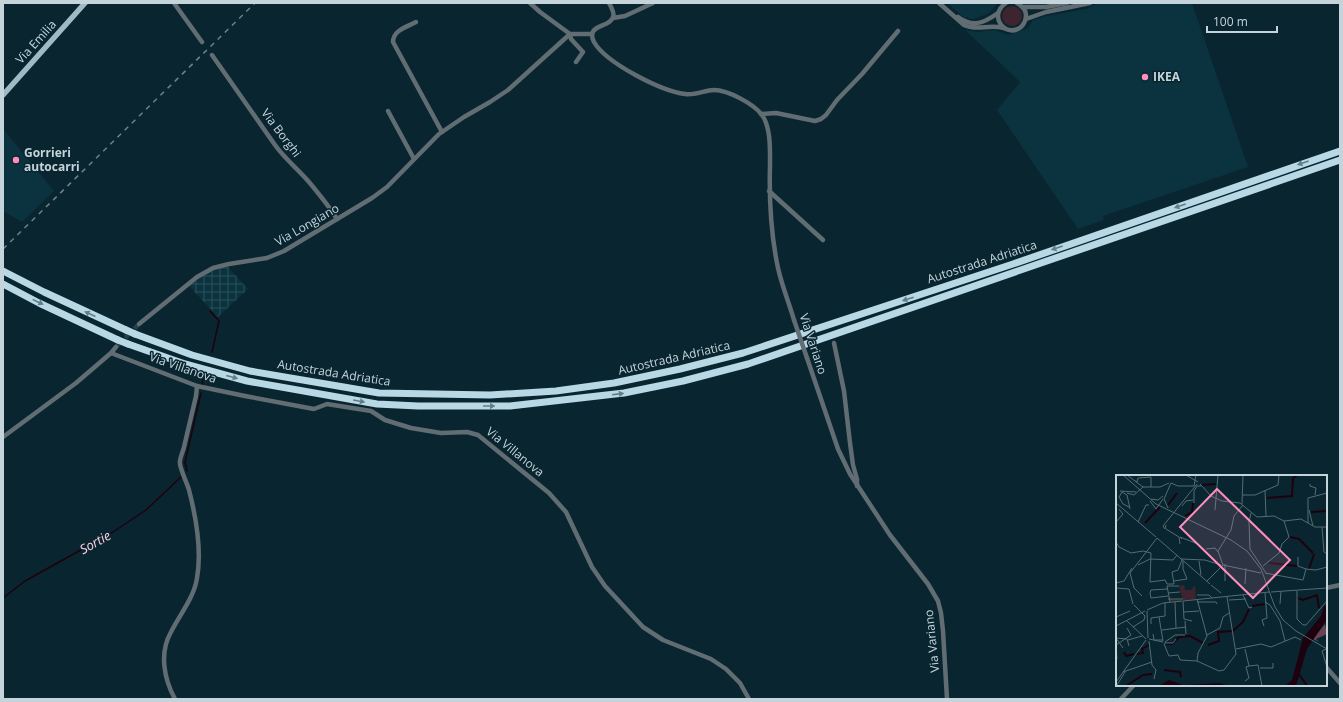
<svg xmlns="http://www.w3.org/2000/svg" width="1343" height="702" viewBox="0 0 1343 702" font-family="'Open Sans',sans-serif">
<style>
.built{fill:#0a323f}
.industrial{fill:url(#industrial-grid)}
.green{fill:#3d242e}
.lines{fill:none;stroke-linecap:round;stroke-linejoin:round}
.stream{stroke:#1e010e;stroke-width:1.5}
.minor-tunnel{stroke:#25404a;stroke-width:4.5;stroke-dasharray:4.5 2;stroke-linecap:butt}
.minor{stroke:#616d73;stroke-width:4.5}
.major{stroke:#9fbac5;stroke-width:5.5}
.highway{stroke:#b8d8e6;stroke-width:7}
.rail{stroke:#6d838b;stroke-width:1.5;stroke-dasharray:5 5;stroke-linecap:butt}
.minor-bridge{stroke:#616d73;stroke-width:4.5}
.highway-bridge{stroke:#b8d8e6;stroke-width:7}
.oneway{fill:#607f8b}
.poi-dot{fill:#fe8ebc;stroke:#092630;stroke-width:1.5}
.labels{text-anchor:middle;stroke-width:3;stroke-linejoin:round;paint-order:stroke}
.street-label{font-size:12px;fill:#c5d4db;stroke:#092630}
.poi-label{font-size:12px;font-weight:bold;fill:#c5d4db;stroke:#092630;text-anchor:start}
.water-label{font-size:13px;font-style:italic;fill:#fed2e2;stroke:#092630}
.inset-river{fill:none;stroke:#1e010e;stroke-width:2}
.inset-road{fill:none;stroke:#546c74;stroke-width:1}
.view{fill:#fe8ebc;fill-opacity:0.15;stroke:#fe8ebc;stroke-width:2}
.inset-edge{fill:none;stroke:#c5d4db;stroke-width:2}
</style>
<defs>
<pattern id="industrial-grid" width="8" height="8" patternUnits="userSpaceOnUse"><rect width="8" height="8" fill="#0a323f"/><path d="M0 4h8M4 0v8" fill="none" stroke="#2c4f5a"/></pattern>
</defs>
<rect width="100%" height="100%" fill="#092630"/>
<g class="built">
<polygon points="948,3 998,3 989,13 974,19 970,19 967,17 966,19 962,16"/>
<polygon points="1099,3 1192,3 1248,167 1103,216 1104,220 1078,229 997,110 1020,82 965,30 977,32 994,30 1009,35 1028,28 1033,20 1046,16 1086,9"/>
<polygon points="3,129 54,191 22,222 3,211"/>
</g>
<polygon class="industrial" points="228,267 248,289 218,317 189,286 206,274 214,270"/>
<circle class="green" cx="1012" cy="16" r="10"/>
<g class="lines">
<g class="stream">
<polyline points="210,311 219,321 212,352"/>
<polyline points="202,385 203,379"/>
<polyline points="187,471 185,462 201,393"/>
<polyline points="3,598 25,581 113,532 146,510 181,477"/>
</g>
<polyline class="minor-tunnel" points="116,347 139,324"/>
<g class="minor">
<polyline points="174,3 202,42"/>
<polyline points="530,3 540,12 570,34 571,39 583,52 576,62"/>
<path d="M609,3C611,7 615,13 613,17C610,28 585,24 594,42C606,63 661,91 685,94C694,96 705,90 714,90C728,90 754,104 762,115C771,127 770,151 770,165C769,200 771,235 778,268C782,286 789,303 794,320"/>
<path d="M939,3L964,25C976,31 989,24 1004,28"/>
<path d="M1006,3C987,16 1006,39 1021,27C1024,24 1026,20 1026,15C1026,10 1022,6 1017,3"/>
<polyline points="1023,7 1046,7 1067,3"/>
<path d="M958,17C973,28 984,23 998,13"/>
<polyline points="613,18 625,16 653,3"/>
<polyline points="1026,19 1046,12 1090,3"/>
<path d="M416,22C407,27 393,30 393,42L442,132"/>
<path d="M212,55L275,145C285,159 298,169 309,182C319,194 329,206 337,219"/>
<polyline points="388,111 414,159"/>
<polyline points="761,114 776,113 815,121 821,119 826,115 837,100 862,74 898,31"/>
<polyline points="769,191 823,240"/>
<polyline points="139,324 197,277 213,268 229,264 267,258 284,251 372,198 387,187 439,134 464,117 490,102 508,90 570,34 592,34"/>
<polyline points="834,343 844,391 850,443 853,465 857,479 857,486"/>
<polyline points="111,353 197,386 245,396 314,409 327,404 371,411 385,420 411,428 441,433 467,432 478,435 549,493 566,512 592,567 605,586 643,627 663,640 711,659 726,669 740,683 749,699"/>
<polyline points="807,358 838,449 850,474 890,535 928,584 938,601 941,613 943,631 947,699"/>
<polyline points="3,437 76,383 111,353 116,347"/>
<polyline points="1326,588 1340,585"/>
<polyline points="1326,667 1340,683"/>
<path d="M175,699C164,679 159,653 171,632C180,614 194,598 197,578C202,550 196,517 189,490C187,483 181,471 180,464C179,459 183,452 184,447C188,430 192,413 196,396L197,386"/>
<polyline points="1121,699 1134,685"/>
</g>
<polyline class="major" points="3,95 85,3"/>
<g class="highway">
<polyline points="3,271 44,292 126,330"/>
<polyline points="3,284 39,303 118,340"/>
<polyline points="135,334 192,355 250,371 379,393 490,395 556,391 614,383 680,369 743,353 1013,264 1340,151"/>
<polyline points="128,344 185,364 247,381 377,404 418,406 510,406 624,393 683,381 748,364 1340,160"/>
</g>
<polyline class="rail" points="3,249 255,3"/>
<polyline class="minor-bridge" points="794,320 807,358"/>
<g class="highway-bridge">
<polyline points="126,330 135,334"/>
<polyline points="118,340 128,344"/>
</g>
</g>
<defs><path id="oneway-solid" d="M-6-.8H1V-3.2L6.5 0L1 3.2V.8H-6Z"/></defs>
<g class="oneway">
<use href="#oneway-solid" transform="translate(1303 163) rotate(161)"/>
<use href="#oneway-solid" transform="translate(1180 206) rotate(161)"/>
<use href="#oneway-solid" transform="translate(1057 248) rotate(161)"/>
<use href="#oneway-solid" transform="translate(908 299) rotate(162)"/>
<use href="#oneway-solid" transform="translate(38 302) rotate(26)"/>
<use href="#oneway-solid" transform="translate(90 314) rotate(-155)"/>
<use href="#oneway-solid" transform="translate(232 377) rotate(15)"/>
<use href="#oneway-solid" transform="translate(618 394) rotate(-7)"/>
<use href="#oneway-solid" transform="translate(359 401) rotate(10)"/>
<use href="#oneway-solid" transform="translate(489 406)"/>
</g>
<g class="poi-dot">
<circle cx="1145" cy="77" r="4"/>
<circle cx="16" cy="160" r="4"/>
</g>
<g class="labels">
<g class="street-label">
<text transform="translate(36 42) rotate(-48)" y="4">Via Emilia</text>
<text transform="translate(281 133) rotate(53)" y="4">Via Borghi</text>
<text transform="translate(307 225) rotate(-30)" y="4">Via Longiano</text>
<text transform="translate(982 262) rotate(-18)" y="4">Autostrada Adriatica</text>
<text transform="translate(813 344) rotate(72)" y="4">Via Variano</text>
<text transform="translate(674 358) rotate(-13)" y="4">Autostrada Adriatica</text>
<text transform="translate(183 368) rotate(19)" y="4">Via Villanova</text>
<text transform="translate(334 373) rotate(9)" y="4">Autostrada Adriatica</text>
<text transform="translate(515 452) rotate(39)" y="4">Via Villanova</text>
<text transform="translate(932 641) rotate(-96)" y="4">Via Variano</text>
</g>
<g class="poi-label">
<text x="1153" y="81">IKEA</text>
<text x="24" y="157">Gorrieri<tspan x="24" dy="14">autocarri</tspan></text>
</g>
<g class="water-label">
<text transform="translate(95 542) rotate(-29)" y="5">Sortie</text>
</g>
</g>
<g transform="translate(1116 475)">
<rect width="211" height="211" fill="#092630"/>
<path d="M68,110L69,115H75L79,110L80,124L55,127L53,124L67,125L63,111Z" fill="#3d242e"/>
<path d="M209,149L211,159L200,164L203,167L197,164Z" fill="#6a4352"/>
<path d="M208,131H211V144L191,174L180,211H169L176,205L187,163L205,141ZM53,205L67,210L103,208L114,211H43Z" fill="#1e010e"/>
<path class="inset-river" d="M86,10L100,9M151,23L176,21L177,3L182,0M52,30L61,18M195,37L211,36M69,41L76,37L77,28M29,48L44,32M174,62L183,64L197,78M153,88L181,91M193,94L198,79M182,123L187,125L201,120L203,133M136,131L149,129M117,156L127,147L133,134M50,169H56L63,162L74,161L87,168M92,170L103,166L102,157L116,156M8,177L10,181L18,179M21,179L27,178L26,174L33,170M48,195L64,197L65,202M183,199L191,211M10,211L27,200L36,199"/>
<path class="inset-road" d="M7,0L40,29L115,65L131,76L145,94L159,132L167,145L180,156L211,174M11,0L27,12H44L53,8M70,0L82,7M19,6L21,7L22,3L35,2V12M55,8L62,11H78L80,0M84,9L95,21L106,26L124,28L141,42L158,41L168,46L185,44L199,52H211M194,9V11L200,13L199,20M149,15L150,41M4,16L20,17M11,18L18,20L27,12M127,20H139L162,10L163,0M35,24L42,25L47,21M34,26L40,34L47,24M0,28L40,62M78,28V16L81,11H85M126,29L127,0M66,31L70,26L77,25M13,32L7,29L3,22L6,17L11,20L14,34M52,33L48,24L55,8M99,35L102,0M193,35L197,51M135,38L133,47L134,74L150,98M0,47L7,39L3,34M22,47L30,30H33M192,48V23L211,18M50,50L49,54L47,51L81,9M206,52L208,77L211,79M50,54L63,62L64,69M41,63L94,109M66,64L64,62L82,69M0,67L3,72L15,78L27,76L35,78L34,107L49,105L51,109H58L56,97L62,95L66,85M90,74L99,73L102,77M182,82V91L190,94M65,84L89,85L105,90M83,86L85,100M22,90L34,84L57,85L61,80M107,90L145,98M147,91L163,78L166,69L173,62L168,46M149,98L187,105L190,94L200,95L211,92M58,106L71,104L67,94V86M91,106L107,90L102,76L115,55L118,41L127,30M109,106V89M0,108L8,106L16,93M129,109L130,93M95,110L105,118M0,113L13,114L17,129M181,116V144L187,150H190L211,126M155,117L211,113M34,118L35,123L52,121M34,118L35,115L51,114M52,118L64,117M81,120H93L96,123M127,120L133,133L136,132M26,121L18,113L14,98L41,63M52,124H67M113,125L130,124M67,126L68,144L76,146M67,126L153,117M54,127L51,111H63M59,127L60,153M81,127H100L101,129M149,127L154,130L164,146L169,166M164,129L165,116M31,135L47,128L66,126M31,136L32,163M68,137L83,136M0,142L14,136M43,142L47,166M11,146L30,164M69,146L70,159M35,149V143L49,141V128M0,151L29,136M148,151L146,145L151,143L149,118M17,152L28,145L29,141L18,130M46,155L70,152M37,159L38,165H47M91,160L104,153L107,142L113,138M0,163L11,164L13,171M0,163L7,173M33,164L47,167M12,165L26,161M33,166L36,190L40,195L38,204M49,167L59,160H69M48,168H57L60,164M48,169L53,181L62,180L64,185L81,186L103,196L108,195L120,179L111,122M0,170L15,160L11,153M0,172L1,184M120,174L145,169L155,172L179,162L185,165M129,174L133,191L130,192L133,203L129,206M210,174L206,176L211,192M81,186L82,178L91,161L81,124M133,191L142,190L146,211M144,193H157V188M7,197L36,187M0,207L30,165M1,210L9,197"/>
<path class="view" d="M101,14L174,85L137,123L64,52Z"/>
<rect width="211" height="211" class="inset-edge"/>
</g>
<rect width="1343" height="702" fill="none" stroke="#c5d4db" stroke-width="8"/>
<path d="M1207 26v6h70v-6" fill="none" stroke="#c5d4db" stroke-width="2"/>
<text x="1213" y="26" font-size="12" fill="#c5d4db" stroke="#092630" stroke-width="3" paint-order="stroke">100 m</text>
</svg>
